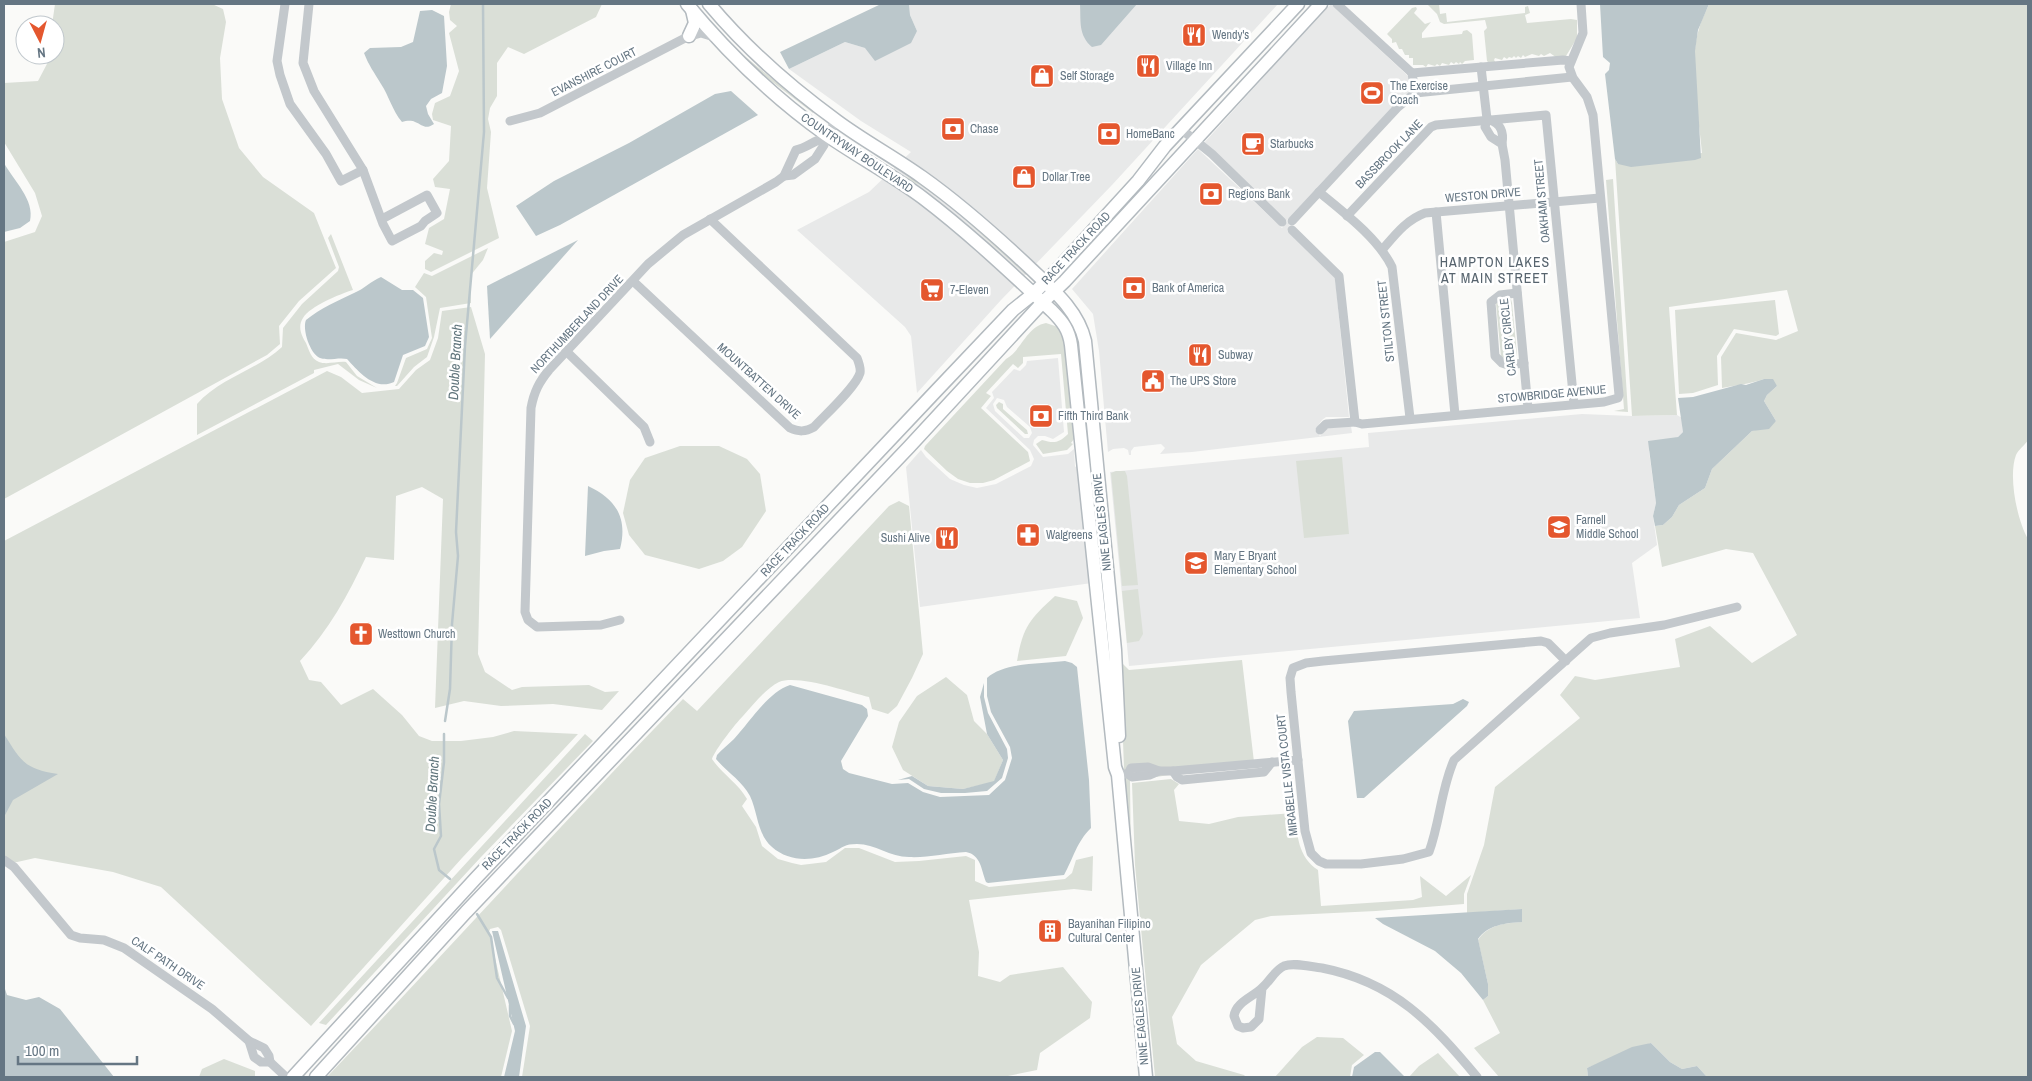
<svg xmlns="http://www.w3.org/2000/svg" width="2032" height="1081" viewBox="0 0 2032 1081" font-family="'Archivo Narrow',sans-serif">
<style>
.built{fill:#e8e9e9;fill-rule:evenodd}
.green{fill:#dadfd7}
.water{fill:#bbc7cb}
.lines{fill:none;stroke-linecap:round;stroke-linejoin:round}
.stream{stroke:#bbc7cb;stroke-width:2.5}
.secondary-casing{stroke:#b3babf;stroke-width:15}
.street{stroke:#c3c8cc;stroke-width:9}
.secondary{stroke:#fff;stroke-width:12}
.labels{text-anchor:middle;stroke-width:5;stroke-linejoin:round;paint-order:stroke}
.poi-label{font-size:12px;fill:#657683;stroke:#fff;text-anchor:start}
.street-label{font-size:12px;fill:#657683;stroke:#fff}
.neighbourhood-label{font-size:14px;letter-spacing:1px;fill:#57646e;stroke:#fff}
.water-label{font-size:14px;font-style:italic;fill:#60757c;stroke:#fff}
</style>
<rect width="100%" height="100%" fill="#fafaf8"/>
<g class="built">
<polygon points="909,4 1278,4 1112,185 1001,300 917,393 911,336 905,327 797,230 869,192 911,152 861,121 789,69 845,42 865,48 917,31 910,15"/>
<polygon points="1331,4 1408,76 1411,91 1395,104 1286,221 1204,143 1261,80 1274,64"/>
<polygon points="1198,149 1282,228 1287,222 1290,226 1287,231 1335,278 1349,417 1326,417 1322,420 1315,430 1320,436 1328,428 1351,426 1352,433 1192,452 1160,454 1165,448 1161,444 1134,447 1131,451 1131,455 1129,455 1128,450 1124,448 1113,449 1108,452 1099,351 1093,314 1072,289"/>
<path d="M1058,358L1064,432L1053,439L1045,436H1038L1034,440L1033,445L1043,457L1068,454L1074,449L1075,467L1079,465L1092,583L920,607L906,467L921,450L926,457L950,479L964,485L977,488L996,484L1031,466L1034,459L1030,450L986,408L994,398L992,392L1014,369L1020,371L1026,365L1027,361ZM997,398L1004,400L1007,407L1030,427L1032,433L1029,438H1024L995,411L993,404Z"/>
<polygon points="1582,414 1632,416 1677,415 1682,418 1683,432 1678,437 1649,451 1656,503 1653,516 1657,545 1632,563 1640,618 1129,666 1110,472 1369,447 1368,433"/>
</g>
<g class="green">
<polygon points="55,4 212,4 223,9 226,22 220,58 222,99 239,148 263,177 314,213 336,268 299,301 279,326 280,344 267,355 4,499 4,242 35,232 42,216 35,193 4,142 4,83 38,81 48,62 48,55 55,55 55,25 52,25"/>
<polygon points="451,4 602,4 596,17 524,54 508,47 497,63 497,96 490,108 488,119 491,132 487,188 499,238 431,272 425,269 425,261 434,253 442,255 443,251 425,244 429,228 444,219 450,189 435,187 433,179 449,161 451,126 433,120 432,114 435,103 450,96 459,71 449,33 457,26 450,20 449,12"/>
<polygon points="1427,4 1439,4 1440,14 1446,13 1447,22 1525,13 1525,7 1528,6 1530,13 1525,15 1527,23 1571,19 1577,20 1577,38 1566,56 1557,58 1550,53 1544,56 1541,54 1539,56 1532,54 1525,57 1523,55 1521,58 1518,56 1516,58 1514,56 1512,58 1509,57 1507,59 1504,57 1502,60 1495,58 1494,60 1496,63 1489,63 1487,61 1484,31 1487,28 1485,20 1444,24 1440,22 1437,14"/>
<path d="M1709,4H2028V440C2025,445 2018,450 2016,455C2008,476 2017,520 2028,539V1077H1707L1697,1066L1682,1069L1670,1062L1651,1043L1587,1068L1588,1077H1499L1474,1048L1500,1033L1483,1000L1488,996V984L1478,940C1488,925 1504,923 1521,922L1522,909L1467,913V894L1484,845L1495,787L1580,718L1560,695L1575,676L1595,680L1680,667L1675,639L1710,626L1752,663L1797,635L1753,553L1726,549L1662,567L1655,526L1663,525L1672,517L1679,505L1705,488L1712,469L1752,431L1763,428L1776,421L1764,401L1767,395L1777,386L1764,379C1750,384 1737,385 1722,388L1721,357L1736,333L1776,340L1798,331L1787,290L1669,307L1677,415L1632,416L1615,159L1618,164L1702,153C1699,118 1688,62 1699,29C1701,20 1706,12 1709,4Z"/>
<polygon points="1416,7 1417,9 1414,13 1425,24 1431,22 1422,33 1422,38 1462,34 1463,31 1467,30 1472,34 1474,60 1465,61 1462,64 1460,62 1459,64 1456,62 1454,64 1451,62 1449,65 1442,63 1440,66 1437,64 1435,66 1428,64 1426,67 1423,65 1413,65 1413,58 1409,58 1409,55 1405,55 1402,49 1399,49 1396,42 1392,43 1392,39 1387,34 1412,8"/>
<path d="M725,37C752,65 784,87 814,111L813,113L753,67L724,38Z"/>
<polygon points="846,140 904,176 920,182 957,210 1022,268 1026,275 951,207 920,185 899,176"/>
<polygon points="1613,179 1628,412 1614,411 1624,409 1606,180"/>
<path d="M331,234L353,290C340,294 310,306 303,318C297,327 302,336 306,343C309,350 311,359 319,362C327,365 337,361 346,362L357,376L377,388L359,380L338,364L314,370V373L197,435V404C220,378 257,370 282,347L283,328L302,304L338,271L339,267L328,238Z"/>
<polygon points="488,248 483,260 470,276 471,303 440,308 434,337 427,357 414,367 397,386 395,386 397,383 406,358 427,349 432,338 426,297 415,287 424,273 432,276"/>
<polygon points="1508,299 1511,299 1512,303 1517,355 1514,359 1505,360 1501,357 1496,303 1499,300"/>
<polygon points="1775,300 1779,334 1776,336 1734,329 1717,356 1718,385 1693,393 1679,394 1675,310"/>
<path d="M471,307L485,354L478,654L485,672L512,690L522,687L589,685L605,692L619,691L602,710L553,704L501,706L464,701L435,708L443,499L422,487L396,496L394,560L366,557C348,595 329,630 300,661L309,680L321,682L341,705L373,689L402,715L419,736L432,741H461L493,737L514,731L578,734L462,858L311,1026L161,887L113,872L35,858L4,865V541L327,371L341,377L362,393L399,389L416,370L430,360L438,338L442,311Z"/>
<path d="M1046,323L1058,327L1064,339L1074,439L1071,443L1073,444L1067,450L1043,454L1036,444L1042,440C1053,443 1058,444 1068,434L1061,354L1023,357V363L1018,368L1013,364L986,393L991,396L981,408L1028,452L1030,461L994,480L983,483H970L958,479L947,471L924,449L925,446L1006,359C1022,350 1026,327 1046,323Z"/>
<polygon points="999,402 1003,404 1003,409 1027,430 1028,434 1025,434 997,408 996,405"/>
<polygon points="680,446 719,446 747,459 760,474 766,511 742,547 723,561 699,569 645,555 629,535 623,513 630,480 645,458"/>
<polygon points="1342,457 1349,534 1304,538 1296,461"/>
<polygon points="1116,471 1125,471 1127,476 1138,585 1122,586 1111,473"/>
<path d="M899,501L909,506L923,654L912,678L897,706L888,714L872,709L869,697C848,692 798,674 779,682C765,689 753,705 743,716C735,724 715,750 712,759C722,774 738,783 747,799L742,806L756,827L762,846L778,859L792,863L801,865L826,862L845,848H859L895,862L919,861L966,856L975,860V881L989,887L1065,879L1072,873L1076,860L1093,856L1092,891L1074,889L969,900L979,952L978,976L1000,982L1010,975L1063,967L1092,1002L1090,1018L1040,1053L1037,1070L1003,1077H522L530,1026L501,930L498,927L490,929L489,932L512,1031L501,1077H327C446,952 562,823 683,699L697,711L889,506Z"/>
<polygon points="1138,589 1143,634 1139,641 1127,643 1122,591"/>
<path d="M1055,596L1077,601L1083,618L1066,656L1017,661C1023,626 1030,619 1055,596Z"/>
<polygon points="1242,660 1254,762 1130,781 1131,866 1122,778 1124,768 1120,661 1129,670"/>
<polygon points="946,677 967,695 974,721 987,734 1003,760 994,782 963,789 928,786 903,770 892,747 899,722 917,696"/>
<polygon points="585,734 593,741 481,857 326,1025 319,1023"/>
<path d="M1171,779L1179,784L1174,790L1179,821L1209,824L1238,817L1295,813C1297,835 1298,857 1318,870L1321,906L1413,900L1422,897L1420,876L1446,896L1471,875L1464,894V904L1376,911L1271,916L1255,920L1201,965L1172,1017L1177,1044L1196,1061L1244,1075L1246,1077H1155L1135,865L1132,783Z"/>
<polygon points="1317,1037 1343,1038 1364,1055 1352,1065 1350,1077 1275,1077 1302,1047"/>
<polygon points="1438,1053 1460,1077 1409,1077 1419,1066"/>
<polygon points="224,1059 255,1071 255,1077 199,1077 202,1069"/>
</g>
<g class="water">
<polygon points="881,4 909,4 910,15 917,31 911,43 875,61 865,48 845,42 789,69 780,52"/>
<path d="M1080,4H1137L1101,45L1092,47C1078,35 1081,21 1080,4Z"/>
<polygon points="1600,4 1709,4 1698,30 1695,51 1701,158 1695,160 1631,167 1618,164 1615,159 1605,74 1609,70 1610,63 1603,57"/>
<path d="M432,10L444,16L447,66L442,93L431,99L426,106L428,114L434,124C425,130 423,125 415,122C411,120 406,121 402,122C392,110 389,96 381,84C374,72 369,66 364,53L370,48L401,47L413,42L420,11Z"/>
<polygon points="731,91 758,115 560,225 536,236 516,206 554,181 629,143 715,94"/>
<path d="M4,163C14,181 35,200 30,221L20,228L4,232Z"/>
<polygon points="578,240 490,339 487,286"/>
<path d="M381,277L402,290H413L423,298L429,337L425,346L403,355L394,382C375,391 359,372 347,359C339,357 328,361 320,358C310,354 302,329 306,320C321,308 337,301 354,293C364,289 371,281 381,277Z"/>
<polygon points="1764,379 1773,379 1777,386 1767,395 1764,401 1776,421 1769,429 1752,431 1712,469 1705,488 1679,505 1672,517 1663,525 1655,526 1653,516 1656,503 1648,441 1678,437 1683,432 1678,398 1693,397 1741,384 1746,385"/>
<path d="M588,486C616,499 628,518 620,549L604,551L585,556Z"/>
<path d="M1065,661L1072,663L1077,667L1089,780L1091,828C1076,843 1074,857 1064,875L988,883L986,882C981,869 981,855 966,852C947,853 927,858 909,857C890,857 875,844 857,844C844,844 844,847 833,852C813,862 789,862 772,847C757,834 758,813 750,796C742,781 727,772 716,759L717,755C722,749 729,744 734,739C750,722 768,692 790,685L862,705L867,709L868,716L841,761L843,769L849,773L892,784L908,783L923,792L940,797L989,795L1005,780L1012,758L1010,747L991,712L987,696V678C1004,662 1042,664 1065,661Z"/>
<polygon points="984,683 984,697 988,713 1007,749 1008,758 1002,778 987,791 965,793 941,793 924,789 909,779 898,780 912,776 928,786 963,789 994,781 1003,760 987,734 980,697"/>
<polygon points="1463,699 1469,702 1467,706 1364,798 1357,798 1348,721 1354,711 1453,704"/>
<path d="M4,734C21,761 24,769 58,774L13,800L4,817Z"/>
<path d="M1522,909V922C1505,923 1488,925 1478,939L1488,984V996L1483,1000L1461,973L1435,951L1383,924L1375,918Z"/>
<polygon points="492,931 498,931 526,1026 519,1077 504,1077 515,1031"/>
<polygon points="4,986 7,995 26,1000 39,997 60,1009 114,1077 4,1077"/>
<polygon points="1651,1043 1670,1062 1682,1069 1697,1066 1707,1077 1588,1077 1587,1068 1632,1047"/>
<polygon points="1375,1052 1380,1052 1405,1077 1352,1077 1354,1067"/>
</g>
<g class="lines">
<g class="stream">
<polyline points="445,721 450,689 452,624 458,556 456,532 465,346 484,132 483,4"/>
<polyline points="444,734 444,762 439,804 441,836 434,849 439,870 450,879"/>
<polyline points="477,914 491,937 497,978 508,998"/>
<polyline points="510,1005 510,1016 514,1024"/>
</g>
<defs>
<g id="secondary">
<path d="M687,4C727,52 773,97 825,134C857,156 892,175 923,198C969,233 1010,272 1052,311C1063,322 1069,330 1071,345L1115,767L1118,775L1146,1077"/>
<path d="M709,4C746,48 790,87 837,121C864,141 894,157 922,177C960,204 995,235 1029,267C1052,289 1078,310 1085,341L1115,650L1119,736"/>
<polyline points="689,36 695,23 692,10"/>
<polyline points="293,1077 476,878 936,391 1013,310 1033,294 1055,272 1138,181 1165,146 1298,4"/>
<polyline points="316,1077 466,912 909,447 1043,302 1065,281 1321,4"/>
</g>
</defs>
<use href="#secondary" class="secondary-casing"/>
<g class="street">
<polyline points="285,4 277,61 280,75 290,104 326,154 341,181 363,170 383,224 392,241 421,226 425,221 437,213 427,195 382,219"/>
<polyline points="309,4 303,63 314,91 363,170"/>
<polyline points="1337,4 1412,73"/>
<polyline points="1481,67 1487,119 1485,127 1491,137 1502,144 1505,160 1528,408"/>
<polyline points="1412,73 1563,60 1571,61"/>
<polyline points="1415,93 1572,77"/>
<path d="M1490,120C1501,124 1504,132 1502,144"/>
<polyline points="510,121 540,113 687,37 701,33 714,37"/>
<polyline points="1181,129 1212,154 1282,222"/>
<polyline points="784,176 793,175 815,159 824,145 825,138 836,121"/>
<path d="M1319,192C1343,212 1378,238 1392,267L1410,418"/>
<polyline points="1436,212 1455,415"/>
<polyline points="1347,216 1431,127 1436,125 1546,115 1574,404"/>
<polyline points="1292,221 1398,107 1415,93 1412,73"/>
<polyline points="1292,230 1339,276 1355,422 1362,424 1604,402 1618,398 1619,395 1593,115 1587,97 1573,78 1569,67 1583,33 1581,4"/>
<path d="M1382,250C1395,235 1406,220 1425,213L1600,198"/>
<path d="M633,281L790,428C799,432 805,432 814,427C825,415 856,387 860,373C861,368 859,363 857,358L710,219"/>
<polyline points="1517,293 1500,295 1491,302 1495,356 1502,363 1508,365 1524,363"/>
<polyline points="567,352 644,427 650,442"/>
<polyline points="1320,430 1326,424 1355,422"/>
<path d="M620,620L601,625L537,627L528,620L525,612L531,408C534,392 539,382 549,370L648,264L683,235L776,182L784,176L796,150C807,148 814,140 825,138"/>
<path d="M1566,661L1548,643L1541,641L1323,661L1306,663L1293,668L1290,678L1291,692L1305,831L1311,853L1319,861L1326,864H1361L1403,859L1429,852C1440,822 1441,789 1454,760L1591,638L1610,633L1664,625L1737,607"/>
<polyline points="1173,771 1177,777 1182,780 1264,772 1272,762"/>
<polyline points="1124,774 1128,774 1132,777 1150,775 1159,771"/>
<polyline points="1128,774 1131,768 1148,767 1159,771 1173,771 1298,760"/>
<polyline points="4,860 14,867 71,935 80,938 104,940 124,948 212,1009 249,1041 264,1048 269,1056 270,1062"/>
<path d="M1262,988L1259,1019L1251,1027L1243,1028L1238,1026L1234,1016C1236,1002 1253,997 1262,988C1270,981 1275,970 1284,966C1294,962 1311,967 1322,968C1394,982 1432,1023 1477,1077"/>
<polyline points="249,1041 254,1057 261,1062 270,1062 286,1077"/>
</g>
<use href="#secondary" class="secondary"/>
</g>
<defs>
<symbol id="restaurant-square" viewBox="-11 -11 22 22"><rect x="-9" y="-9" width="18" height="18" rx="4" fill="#e4572e" stroke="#fff"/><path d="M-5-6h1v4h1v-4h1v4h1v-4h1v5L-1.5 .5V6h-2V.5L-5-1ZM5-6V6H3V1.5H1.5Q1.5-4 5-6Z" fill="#fff"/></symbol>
<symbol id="shop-square" viewBox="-11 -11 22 22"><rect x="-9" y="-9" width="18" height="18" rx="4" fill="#e4572e" stroke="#fff"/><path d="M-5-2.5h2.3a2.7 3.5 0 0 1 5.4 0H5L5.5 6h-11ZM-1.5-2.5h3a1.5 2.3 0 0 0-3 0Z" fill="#fff"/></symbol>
<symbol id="stadium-square" viewBox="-11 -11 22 22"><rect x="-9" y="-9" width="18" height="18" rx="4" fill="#e4572e" stroke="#fff"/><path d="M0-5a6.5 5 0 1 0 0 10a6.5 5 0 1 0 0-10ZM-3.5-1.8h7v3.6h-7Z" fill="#fff"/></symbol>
<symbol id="bank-square" viewBox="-11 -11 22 22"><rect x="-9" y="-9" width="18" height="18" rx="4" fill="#e4572e" stroke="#fff"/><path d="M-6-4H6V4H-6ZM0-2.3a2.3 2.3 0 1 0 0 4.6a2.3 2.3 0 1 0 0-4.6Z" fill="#fff"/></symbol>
<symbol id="cafe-square" viewBox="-11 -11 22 22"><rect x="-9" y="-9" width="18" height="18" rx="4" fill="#e4572e" stroke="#fff"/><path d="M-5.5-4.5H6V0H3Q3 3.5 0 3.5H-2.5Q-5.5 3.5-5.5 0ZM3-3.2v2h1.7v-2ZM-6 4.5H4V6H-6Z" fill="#fff"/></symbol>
<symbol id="supermarket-square" viewBox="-11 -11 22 22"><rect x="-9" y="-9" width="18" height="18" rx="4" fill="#e4572e" stroke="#fff"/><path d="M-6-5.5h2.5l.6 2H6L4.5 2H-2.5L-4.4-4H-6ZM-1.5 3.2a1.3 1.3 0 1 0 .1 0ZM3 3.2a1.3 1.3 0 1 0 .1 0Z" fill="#fff"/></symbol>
<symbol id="civic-square" viewBox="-11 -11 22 22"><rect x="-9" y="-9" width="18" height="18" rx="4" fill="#e4572e" stroke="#fff"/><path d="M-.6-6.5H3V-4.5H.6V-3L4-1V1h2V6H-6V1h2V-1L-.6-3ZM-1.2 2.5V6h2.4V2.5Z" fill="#fff"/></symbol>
<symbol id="school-square" viewBox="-11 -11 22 22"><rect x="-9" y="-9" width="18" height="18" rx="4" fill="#e4572e" stroke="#fff"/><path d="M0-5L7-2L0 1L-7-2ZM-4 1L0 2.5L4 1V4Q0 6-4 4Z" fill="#fff"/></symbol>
<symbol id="pharmacy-square" viewBox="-11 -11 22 22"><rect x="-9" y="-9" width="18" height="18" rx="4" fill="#e4572e" stroke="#fff"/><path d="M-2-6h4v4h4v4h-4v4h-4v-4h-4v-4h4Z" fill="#fff"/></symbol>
<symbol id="church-square" viewBox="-11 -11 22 22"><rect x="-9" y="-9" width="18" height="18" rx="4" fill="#e4572e" stroke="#fff"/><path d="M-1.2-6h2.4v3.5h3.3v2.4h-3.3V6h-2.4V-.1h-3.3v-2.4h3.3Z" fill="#fff"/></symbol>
<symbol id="building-square" viewBox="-11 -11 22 22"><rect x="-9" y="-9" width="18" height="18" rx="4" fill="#e4572e" stroke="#fff"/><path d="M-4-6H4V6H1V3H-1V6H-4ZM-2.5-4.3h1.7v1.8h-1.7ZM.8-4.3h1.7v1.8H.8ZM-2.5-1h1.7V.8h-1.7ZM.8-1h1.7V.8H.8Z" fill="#fff"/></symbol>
</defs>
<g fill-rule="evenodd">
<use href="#restaurant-square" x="1180" y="21" width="28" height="28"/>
<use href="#restaurant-square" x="1134" y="52" width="28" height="28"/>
<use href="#shop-square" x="1028" y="62" width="28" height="28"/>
<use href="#stadium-square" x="1358" y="79" width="28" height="28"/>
<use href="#bank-square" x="939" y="115" width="28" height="28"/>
<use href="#bank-square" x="1095" y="120" width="28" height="28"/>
<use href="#cafe-square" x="1239" y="130" width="28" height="28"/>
<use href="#shop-square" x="1010" y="163" width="28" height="28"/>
<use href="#bank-square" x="1197" y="180" width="28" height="28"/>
<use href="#bank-square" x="1120" y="274" width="28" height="28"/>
<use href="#supermarket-square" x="918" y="276" width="28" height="28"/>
<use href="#restaurant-square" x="1186" y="341" width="28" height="28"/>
<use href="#civic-square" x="1139" y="367" width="28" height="28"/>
<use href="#bank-square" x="1027" y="402" width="28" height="28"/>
<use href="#school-square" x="1545" y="513" width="28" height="28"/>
<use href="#pharmacy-square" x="1014" y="521" width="28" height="28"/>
<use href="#restaurant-square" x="933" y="524" width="28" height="28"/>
<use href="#school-square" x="1182" y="549" width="28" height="28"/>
<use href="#church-square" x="347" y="620" width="28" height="28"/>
<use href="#building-square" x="1036" y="917" width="28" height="28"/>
</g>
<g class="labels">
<g class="poi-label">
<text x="1212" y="39">Wendy's</text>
<text x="1166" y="70">Village Inn</text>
<text x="1060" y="80">Self Storage</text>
<text x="1390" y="90">The Exercise<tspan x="1390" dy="14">Coach</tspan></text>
<text x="970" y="133">Chase</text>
<text x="1126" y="138">HomeBanc</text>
<text x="1270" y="148">Starbucks</text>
<text x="1042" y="181">Dollar Tree</text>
<text x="1228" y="198">Regions Bank</text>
<text x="1152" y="292">Bank of America</text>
<text x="950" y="294">7-Eleven</text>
<text x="1218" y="359">Subway</text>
<text x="1170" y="385">The UPS Store</text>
<text x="1058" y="420">Fifth Third Bank</text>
<text x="1576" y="524">Farnell<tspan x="1576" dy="14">Middle School</tspan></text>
<text x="1046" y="539">Walgreens</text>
<text x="930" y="542" text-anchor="end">Sushi Alive</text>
<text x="1214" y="560">Mary E Bryant<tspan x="1214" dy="14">Elementary School</tspan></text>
<text x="378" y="638">Westtown Church</text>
<text x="1068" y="928">Bayanihan Filipino<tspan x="1068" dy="14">Cultural Center</tspan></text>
</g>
<g class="street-label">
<text transform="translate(594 72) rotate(-27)" y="4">EVANSHIRE COURT</text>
<text transform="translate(857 153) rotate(34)" y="4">COUNTRYWAY BOULEVARD</text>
<text transform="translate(1389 154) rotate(-46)" y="4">BASSBROOK LANE</text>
<text transform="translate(1483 195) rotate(-5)" y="4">WESTON DRIVE</text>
<text transform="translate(1542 201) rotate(-95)" y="4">OAKHAM STREET</text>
<text transform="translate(1076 248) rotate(-47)" y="4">RACE TRACK ROAD</text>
<text transform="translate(1386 321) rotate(-96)" y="4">STILTON STREET</text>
<text transform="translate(577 324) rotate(-47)" y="4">NORTHUMBERLAND DRIVE</text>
<text transform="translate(1508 337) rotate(-96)" y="4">CARLBY CIRCLE</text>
<text transform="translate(759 381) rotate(42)" y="4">MOUNTBATTEN DRIVE</text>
<text transform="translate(1552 394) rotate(-5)" y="4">STOWBRIDGE AVENUE</text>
<text transform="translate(1102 522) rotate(-96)" y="4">NINE EAGLES DRIVE</text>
<text transform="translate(795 540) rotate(-47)" y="4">RACE TRACK ROAD</text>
<text transform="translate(1287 775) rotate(-96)" y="4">MIRABELLE VISTA COURT</text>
<text transform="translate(517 834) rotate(-46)" y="4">RACE TRACK ROAD</text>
<text transform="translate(168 963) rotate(34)" y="4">CALF PATH DRIVE</text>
<text transform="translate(1140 1016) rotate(-95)" y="4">NINE EAGLES DRIVE</text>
</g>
<g class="neighbourhood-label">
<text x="1495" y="267">HAMPTON LAKES<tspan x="1495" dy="16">AT MAIN STREET</tspan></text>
</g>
<g class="water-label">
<text transform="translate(455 362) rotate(-87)" y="5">Double Branch</text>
<text transform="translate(432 794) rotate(-87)" y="5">Double Branch</text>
</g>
</g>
<rect width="2032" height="1081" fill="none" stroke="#657683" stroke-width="10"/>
<g transform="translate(40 40) rotate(174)"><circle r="24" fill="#ffffff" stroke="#c1c8cd"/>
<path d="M0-4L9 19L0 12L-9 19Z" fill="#e4572e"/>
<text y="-8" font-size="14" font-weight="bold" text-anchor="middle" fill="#657683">N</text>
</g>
<path d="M18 1056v8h119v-8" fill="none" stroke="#657683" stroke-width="2.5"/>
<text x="25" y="1056" font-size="15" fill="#657683" stroke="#ffffff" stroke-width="4" paint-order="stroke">100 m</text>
</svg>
